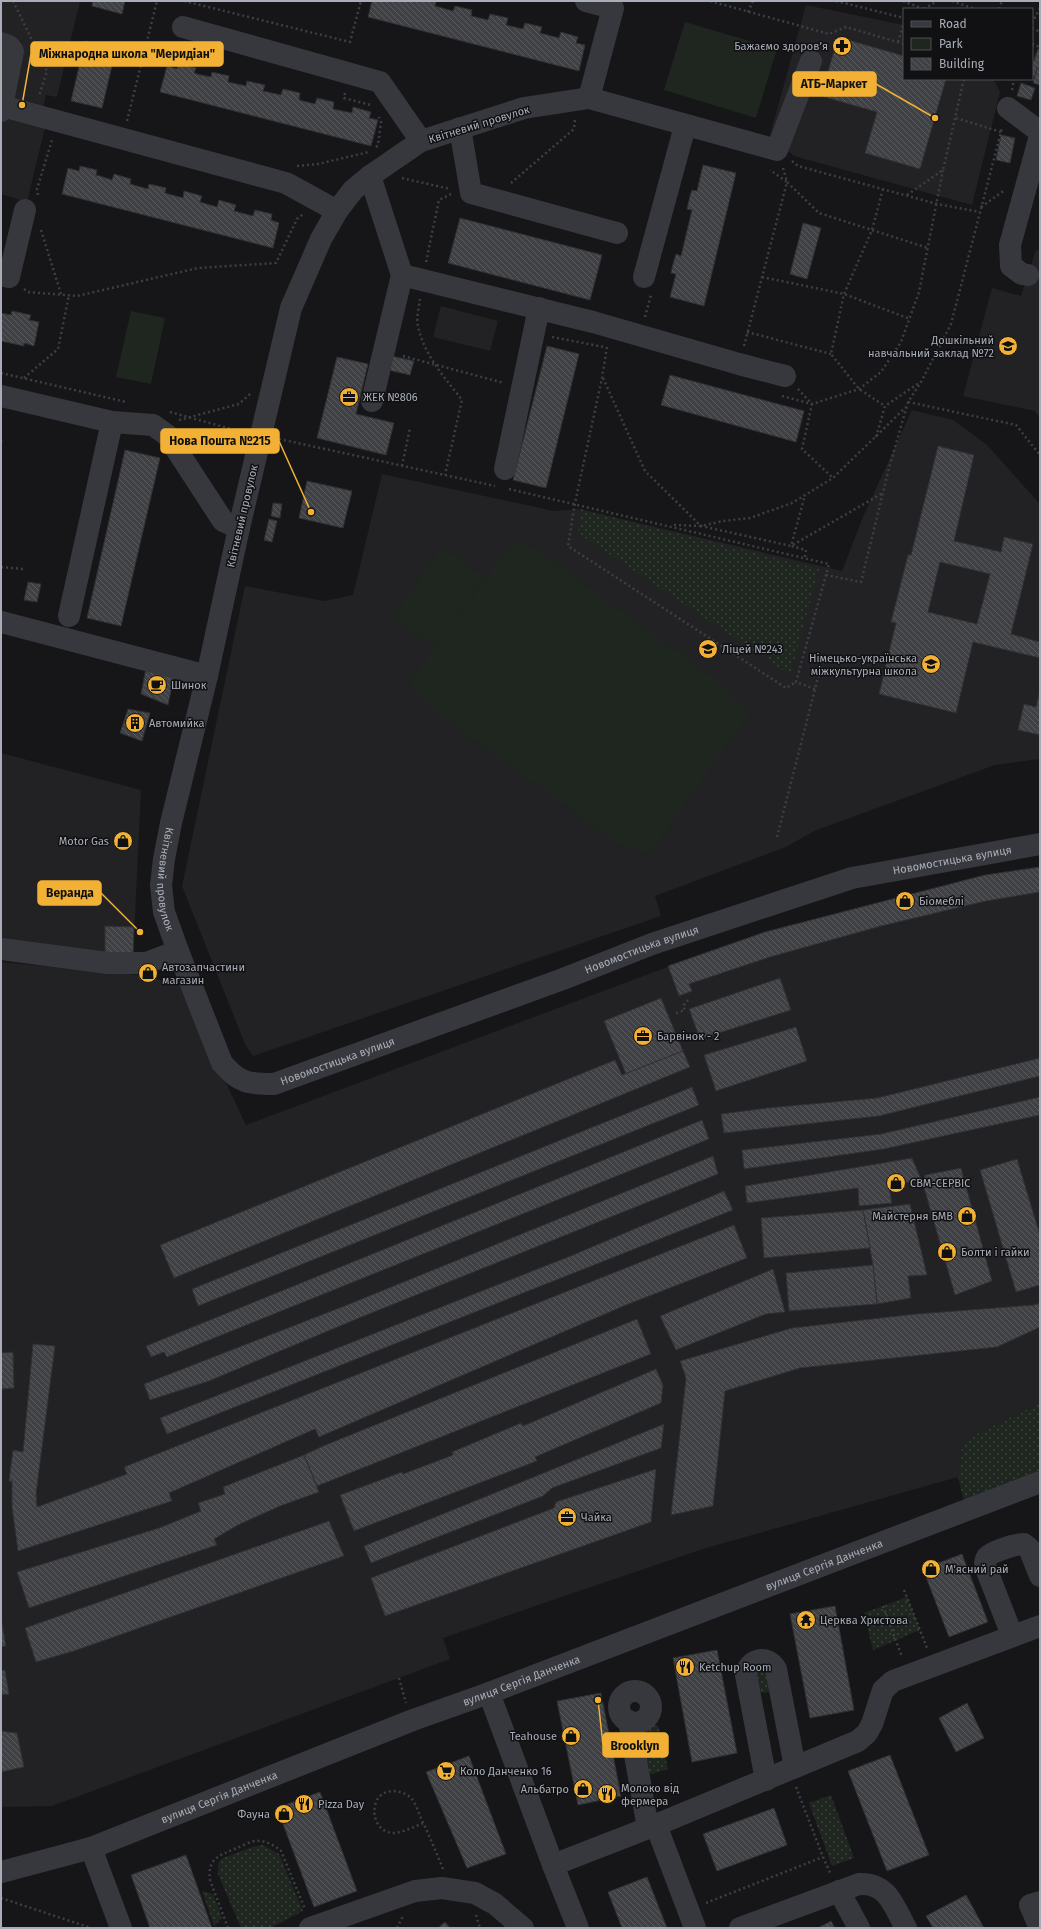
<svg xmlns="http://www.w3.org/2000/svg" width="1041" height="1929" viewBox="0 0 1041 1929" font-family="'Fira Sans',sans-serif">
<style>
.built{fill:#222225}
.green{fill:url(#green-dots)}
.pitch{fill:#1e261f}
.building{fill:url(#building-back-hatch);stroke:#303034;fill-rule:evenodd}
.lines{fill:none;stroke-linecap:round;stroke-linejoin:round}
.path{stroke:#3d3f44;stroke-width:2.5;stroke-dasharray:2 3;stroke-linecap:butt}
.minor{stroke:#37383d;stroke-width:22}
.labels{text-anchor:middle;stroke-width:3;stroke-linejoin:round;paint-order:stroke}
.poi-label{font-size:11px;fill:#a8adb8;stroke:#111113;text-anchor:start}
.street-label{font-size:11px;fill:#a8adb8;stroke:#111113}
.leader{fill:none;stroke:#f2b134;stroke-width:1.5}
.callout-dot{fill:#f2b134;stroke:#111113;stroke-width:1.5}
.callout{fill:#f2b134;stroke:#f2b134;stroke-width:1.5}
.callout-label{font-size:12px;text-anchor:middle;font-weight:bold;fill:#111}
</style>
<defs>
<pattern id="green-dots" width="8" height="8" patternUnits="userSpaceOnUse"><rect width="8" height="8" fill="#1e261f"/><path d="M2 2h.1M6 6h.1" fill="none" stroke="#3c433d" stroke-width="1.8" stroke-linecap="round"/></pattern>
<pattern id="building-back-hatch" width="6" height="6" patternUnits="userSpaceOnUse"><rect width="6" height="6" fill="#404145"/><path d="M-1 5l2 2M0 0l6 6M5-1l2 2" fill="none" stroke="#595a5e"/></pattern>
</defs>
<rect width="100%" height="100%" fill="#161618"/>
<g class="built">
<polygon points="1,1 80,1 57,97 46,95 42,112 47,119 27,202 1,194"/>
<polygon points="806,5 904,25 904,79 993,79 1000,92 972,205 794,156 770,135"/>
<polygon points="1036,250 1040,251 1040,418 1035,411 963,396 992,288 1021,296"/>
<polygon points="441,306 498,321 490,351 433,337"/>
<polygon points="912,410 953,420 986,444 1040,504 1040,759 995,765 814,831 786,847 655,896 661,916 253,1056 245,1044 182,886 245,586 324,601 353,595 382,474 554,511 579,509 842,571 863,517"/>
<polygon points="1,753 141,790 133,958 1,943"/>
<polygon points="1040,868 1040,1403 963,1441 958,1477 706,1548 573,1593 443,1638 450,1659 52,1806 1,1807 1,962 138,975 179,984 246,1125 662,969 766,933"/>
</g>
<g class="green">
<polygon points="580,509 819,569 790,675 578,533"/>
<polygon points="1040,1403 1040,1471 964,1501 958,1477 963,1441"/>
<polygon points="907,1597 920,1630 873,1650 864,1613"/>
<polygon points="768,1668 774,1692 761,1693 757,1690 756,1669"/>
<polygon points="658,1725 668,1769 645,1776 641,1730 648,1726"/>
<polygon points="831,1795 854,1858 832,1866 809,1803"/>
<polygon points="263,1845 279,1854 303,1911 270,1928 241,1928 218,1874 219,1862 223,1858 253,1847"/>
<polygon points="202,1891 213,1894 222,1918 214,1926"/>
</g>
<g class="pitch">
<polygon points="685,22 777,49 756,118 664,90"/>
<polygon points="131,311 165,318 151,384 116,377"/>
<polygon points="515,539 542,553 727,688 749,714 650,853 621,846 430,708 409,684"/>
<polygon points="442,548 484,577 435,647 393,618"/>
</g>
<g class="building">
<polygon points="93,1 125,1 122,14 92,6"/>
<polygon points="372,1 436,1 435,6 453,11 455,6 472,10 471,16 488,20 490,14 508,18 506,25 523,29 525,23 542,27 540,33 559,38 561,32 578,37 576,43 585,45 579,71 368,17"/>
<polygon points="838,37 904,56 904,79 946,79 920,169 865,153 877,112 821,96"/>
<polygon points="85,41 116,49 102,108 71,101"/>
<polygon points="1038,49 1040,49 1040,68 1037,68 1035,76 1032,75 1032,66"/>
<polygon points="178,63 196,68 194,73 201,75 211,77 212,72 229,76 228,82 246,86 247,81 265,85 263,91 281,95 283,89 300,93 299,100 315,104 317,98 334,102 333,109 352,113 353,107 371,112 369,118 378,120 371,146 160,92 167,66 177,69"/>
<polygon points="1037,68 1040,68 1040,85 1033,83"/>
<polygon points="1021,83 1035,88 1031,100 1017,96"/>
<polygon points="1001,135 1015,138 1010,163 996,160"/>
<polygon points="703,165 736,173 704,306 670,297 676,274 671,273 673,264 676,254 681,256 692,210 687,209 690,196 692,190 697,191"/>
<polygon points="80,166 97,170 96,175 103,177 112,180 114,174 131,179 130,184 148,189 149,184 166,188 165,193 183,198 184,191 202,196 200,202 217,207 219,200 236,205 234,211 253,216 255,210 272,214 271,220 279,223 273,248 62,194 68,168 79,171"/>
<polygon points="460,218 602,255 590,300 448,263"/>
<polygon points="803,223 821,228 807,279 790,274"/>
<polygon points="12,311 31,315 29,320 39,322 34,346 24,343 24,346 1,341 1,313 11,315"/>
<polygon points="547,346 579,354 546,488 513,480"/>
<polygon points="387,355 414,361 410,375 384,369"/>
<polygon points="337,357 368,364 356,414 394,423 386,455 317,438"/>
<polygon points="670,375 804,411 796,442 661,405"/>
<path d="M938,446L974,455L954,541L1001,552L1004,537L1033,544L1011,634L1040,642V658L973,642L956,713L879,694L896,623L891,622L908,555H911ZM940,562L990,574L977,624L928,612Z"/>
<polygon points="125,450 160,458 121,626 87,618"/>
<polygon points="307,481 352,491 343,528 299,518"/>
<polygon points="273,503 282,504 280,518 271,516"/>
<polygon points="269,519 277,521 272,542 264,540"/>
<polygon points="28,582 41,584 37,602 24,600"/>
<polygon points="146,668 174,676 168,705 141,694"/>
<polygon points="1040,690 1040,735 1018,730 1024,704 1036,707"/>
<polygon points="128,709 150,713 142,741 120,733"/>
<polygon points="1040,867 1040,892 986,901 881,926 770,957 689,984 692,991 679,996 668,966 765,932 985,875"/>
<polygon points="105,926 134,927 133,958 105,957"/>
<polygon points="139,968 156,968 156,980 139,979"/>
<polygon points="780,978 791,1010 700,1039 689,1009"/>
<polygon points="661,998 683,1051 626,1074 604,1021"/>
<polygon points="796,1027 807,1061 716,1091 704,1055"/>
<polygon points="683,1051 690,1067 174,1278 160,1245 615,1060 622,1075"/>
<polygon points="1040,1058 1040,1076 879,1116 724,1133 721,1114 767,1108 877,1098"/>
<polygon points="692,1087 699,1105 198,1306 192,1289"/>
<polygon points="1040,1097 1040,1115 884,1149 744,1169 742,1150 881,1134"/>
<polygon points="702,1120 709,1139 167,1357 164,1352 151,1357 146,1346"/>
<polygon points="713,1156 718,1174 359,1318 209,1381 150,1400 144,1384 352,1303"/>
<polygon points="912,1158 921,1179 889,1187 892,1203 859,1206 858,1188 747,1203 745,1186"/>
<polygon points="1017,1159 1040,1235 1040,1285 1016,1292 980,1170"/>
<polygon points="961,1168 992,1281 955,1295 923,1184 925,1175"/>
<polygon points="724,1191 733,1210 167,1434 160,1418 573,1255"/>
<polygon points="910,1204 927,1275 908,1276 911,1298 877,1304 873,1265 863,1210"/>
<polygon points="863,1210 870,1248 764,1258 761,1218"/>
<polygon points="734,1225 747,1258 626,1305 319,1437 315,1429 169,1493 172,1501 18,1551 12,1507 12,1481 9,1481 13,1450 23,1452 33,1344 55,1346 36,1494 37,1507 127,1474 124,1467"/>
<polygon points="873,1265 877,1304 789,1311 786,1273"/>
<polygon points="773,1269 785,1312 766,1314 676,1350 660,1316"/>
<polygon points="1040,1303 1040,1327 997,1347 800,1368 725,1391 713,1506 671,1515 686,1378 680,1361 792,1328 916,1314 1034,1305"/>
<polygon points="637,1319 651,1354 317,1486 304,1455 323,1446"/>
<polygon points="13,1352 14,1388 1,1389 1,1353"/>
<polygon points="656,1369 663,1385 661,1403 535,1457 537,1461 354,1531 340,1495 402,1472 403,1474 453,1455 452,1452 521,1423 523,1426"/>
<polygon points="664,1424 661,1448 552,1488 543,1496 371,1563 364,1546"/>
<polygon points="304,1455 319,1492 280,1506 238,1525 214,1539 217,1545 29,1608 17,1572 159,1528 201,1511 198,1503 225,1494 223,1487"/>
<polygon points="656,1469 651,1522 385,1616 371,1578 554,1508 556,1502"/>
<polygon points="329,1521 344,1556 74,1651 36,1662 25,1628"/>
<polygon points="962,1554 988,1622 949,1637 923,1569"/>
<polygon points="835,1606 854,1710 810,1718 790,1614"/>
<polygon points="1,1618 6,1646 1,1647"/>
<polygon points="717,1650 737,1753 692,1762 673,1658"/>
<polygon points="5,1670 9,1694 1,1695 1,1671"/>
<polygon points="601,1693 621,1796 578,1805 557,1701"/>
<polygon points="967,1703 984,1738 956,1752 939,1718"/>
<polygon points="1,1731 17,1733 24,1767 1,1772"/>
<polygon points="890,1755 929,1855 887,1871 848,1771"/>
<polygon points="469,1756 506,1854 467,1868 426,1772"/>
<polygon points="320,1792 357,1891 314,1907 277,1808"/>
<polygon points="774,1808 787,1845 717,1871 703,1834"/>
<polygon points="186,1855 212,1928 150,1928 131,1875"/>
<polygon points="647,1877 667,1928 622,1928 608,1892"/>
<polygon points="966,1895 984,1928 933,1928 926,1916"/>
<polygon points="831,1921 835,1928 818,1928"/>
<polygon points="445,1922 450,1928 438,1928"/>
</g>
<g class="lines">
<g class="path">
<polyline points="13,1 47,71 39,96"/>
<polyline points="184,1 350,42 361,1"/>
<polyline points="710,1 829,34 846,27 904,44"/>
<polyline points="836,1 904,18"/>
<polyline points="903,1 924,9"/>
<polyline points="952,1 975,9"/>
<polyline points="924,9 937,1"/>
<polyline points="999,9 1002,1"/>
<polyline points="748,12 753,1"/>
<polyline points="1032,23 1040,8"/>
<polyline points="1032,28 1040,32"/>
<polyline points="898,42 904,22"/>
<polyline points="1032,44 1040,47"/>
<polyline points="1012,90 1014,79"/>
<polyline points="345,93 344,98 371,105"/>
<polyline points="956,118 1001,132"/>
<polyline points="127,121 157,1"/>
<polyline points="376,147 378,145 381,122 379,117"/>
<polyline points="792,161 798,166 937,204 980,212"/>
<polyline points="297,166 318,164 369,152"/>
<polyline points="783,168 787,182 819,213 928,248"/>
<polyline points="402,178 450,189"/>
<polyline points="511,183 574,129 575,120"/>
<polyline points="883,189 872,230 844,294 831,354 859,389 885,406"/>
<polyline points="38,195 37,189 52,140"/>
<polyline points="907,195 943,170 964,79"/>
<polyline points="981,207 1005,190"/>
<polyline points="41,230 61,294"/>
<polyline points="426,262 439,200 451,194"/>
<polyline points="762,277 844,294 910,319"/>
<polyline points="24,289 28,292 77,296 198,268 276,263 297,219 303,214"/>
<path d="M420,299C419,307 416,318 418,326C424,355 445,378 462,400L445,475"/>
<polyline points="645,317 651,295"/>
<polyline points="747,332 831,354"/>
<polyline points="552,337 604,347"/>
<polyline points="744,346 787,182 770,170"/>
<polyline points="607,347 602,378 575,503 568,546 786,688 796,682"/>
<polyline points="403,356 504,383"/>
<polyline points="1,373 126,402"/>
<polyline points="24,378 58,349 69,295"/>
<polyline points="603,378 645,471 701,526 791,546 883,493"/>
<polyline points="798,389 812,404 802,449 833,478"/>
<polyline points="782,396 812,404 859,389 881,372 901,342 919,292 943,170"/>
<polyline points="908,402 1016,425 1040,455"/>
<polyline points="170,412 242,432"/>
<polyline points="179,420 239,404 250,394"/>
<polyline points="876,437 885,406 919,383"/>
<polyline points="279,439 495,486"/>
<polyline points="1,442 2,437"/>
<polyline points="402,466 410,428"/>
<polyline points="509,489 829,564 826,575 861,582 889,468 908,402 921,382 951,324 1002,128"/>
<polyline points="674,525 701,526 723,521 750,518 792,503 833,478 906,407"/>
<polyline points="805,557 806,550 791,546 805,495"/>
<polyline points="1,567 23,569"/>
<polyline points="815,689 796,682 826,575"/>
<polyline points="777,837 824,654"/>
<polyline points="676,1013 685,1010 683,1006 688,1000"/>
<polyline points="904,1590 927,1648"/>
<polyline points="883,1606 902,1657"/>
<polyline points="399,1678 406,1703"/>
<polyline points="796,1787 823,1857 831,1875"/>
<path d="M423,1823C414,1827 404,1832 394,1833C378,1833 371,1816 376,1802C382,1787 403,1789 412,1799C416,1804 418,1812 421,1818C429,1835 436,1852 443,1869"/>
<polyline points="1,1898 91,1928"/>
<polyline points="706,1903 823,1857"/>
<polyline points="476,1915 480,1928"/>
<path d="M228,1928L210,1880C207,1858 220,1855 237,1848C242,1846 249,1842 255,1841C265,1840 274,1845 281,1851L305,1909"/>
<polyline points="397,1928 403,1916"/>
</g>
<g class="minor">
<polyline points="586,1 613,8 589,98"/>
<polyline points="183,27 380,82 421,141"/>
<polyline points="1,43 9,46 13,51 1,111"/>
<path id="s1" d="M811,61L777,150L589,98L524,108L421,141L370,176L353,190L337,211L321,239L291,308L239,528L207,676L171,823L164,859L161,885L164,912L178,951L222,1063C239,1083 248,1084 274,1084L563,979L652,944L852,878L1040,844"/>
<polyline points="2,106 286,183 337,211"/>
<polyline points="1008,108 1040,132"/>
<polyline points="460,128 471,193 617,233"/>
<polyline points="370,176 402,275 372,401"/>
<polyline points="1,275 9,277 25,210"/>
<polyline points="402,275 593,322 739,364 785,376"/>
<polyline points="1028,275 1022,274 1011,266 1010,245 1040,136"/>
<polyline points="644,277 685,126"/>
<polyline points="1,396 112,422 153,425 167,435 223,521 239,528"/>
<polyline points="505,469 539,308"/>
<polyline points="69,616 112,422"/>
<polyline points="1,622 207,676"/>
<polyline points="1,949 108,963 146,963 178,951"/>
<path d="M1012,1635L985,1566C985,1563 985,1560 987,1557C993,1551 1016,1544 1024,1544L1029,1548L1040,1576"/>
<circle cx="635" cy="1707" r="16"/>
<polyline points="489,1693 553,1865 578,1928"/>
<polyline points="629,1721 648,1828"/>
<path d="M766,1780L746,1675C748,1659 767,1654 776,1669L795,1767"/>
<polyline points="656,1825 695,1928"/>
<polyline points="91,1848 121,1928"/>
<polyline points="553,1865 656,1825 858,1741 867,1733 872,1724 883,1690 893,1681 1040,1626"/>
<path id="s2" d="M1,1872L91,1848L413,1720L489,1693L1040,1482"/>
<polyline points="839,1891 859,1928"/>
<polyline points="310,1928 415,1891 442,1888 475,1893 495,1904 523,1928"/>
<path d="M740,1928L859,1884C888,1882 894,1907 906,1928"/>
<polyline points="1040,1928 1030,1905 1040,1902"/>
</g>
</g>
<defs>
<symbol id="pharmacy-disc" viewBox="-11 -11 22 22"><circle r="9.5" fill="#f2b134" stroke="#111113"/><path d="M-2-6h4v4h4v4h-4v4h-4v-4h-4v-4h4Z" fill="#111"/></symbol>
<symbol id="school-disc" viewBox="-11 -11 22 22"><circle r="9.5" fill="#f2b134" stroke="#111113"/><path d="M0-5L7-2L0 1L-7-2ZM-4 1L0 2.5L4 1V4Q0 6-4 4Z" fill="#111"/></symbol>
<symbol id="office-disc" viewBox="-11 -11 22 22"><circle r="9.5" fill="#f2b134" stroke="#111113"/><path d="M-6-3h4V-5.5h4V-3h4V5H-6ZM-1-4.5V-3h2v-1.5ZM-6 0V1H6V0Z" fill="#111"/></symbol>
<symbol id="cafe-disc" viewBox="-11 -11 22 22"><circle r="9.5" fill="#f2b134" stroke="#111113"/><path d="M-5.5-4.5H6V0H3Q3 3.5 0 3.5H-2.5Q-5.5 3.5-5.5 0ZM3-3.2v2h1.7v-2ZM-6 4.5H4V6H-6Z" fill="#111"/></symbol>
<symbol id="building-disc" viewBox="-11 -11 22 22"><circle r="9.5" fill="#f2b134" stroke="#111113"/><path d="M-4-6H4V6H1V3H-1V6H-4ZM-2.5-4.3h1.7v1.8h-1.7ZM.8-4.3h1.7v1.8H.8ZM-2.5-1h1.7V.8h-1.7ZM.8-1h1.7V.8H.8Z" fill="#111"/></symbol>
<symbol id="shop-disc" viewBox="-11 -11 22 22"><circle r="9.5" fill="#f2b134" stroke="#111113"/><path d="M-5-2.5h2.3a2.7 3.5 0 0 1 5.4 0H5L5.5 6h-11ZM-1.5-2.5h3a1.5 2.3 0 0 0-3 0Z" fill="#111"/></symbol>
<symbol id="temple-disc" viewBox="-11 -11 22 22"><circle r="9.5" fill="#f2b134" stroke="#111113"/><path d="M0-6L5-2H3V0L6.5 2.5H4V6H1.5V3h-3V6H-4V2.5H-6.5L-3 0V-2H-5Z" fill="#111"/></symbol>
<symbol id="restaurant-disc" viewBox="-11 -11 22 22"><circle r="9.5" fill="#f2b134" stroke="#111113"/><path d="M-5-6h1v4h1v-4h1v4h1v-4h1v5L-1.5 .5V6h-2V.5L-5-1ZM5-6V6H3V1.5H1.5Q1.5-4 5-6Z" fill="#111"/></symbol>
<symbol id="supermarket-disc" viewBox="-11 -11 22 22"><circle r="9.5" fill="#f2b134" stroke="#111113"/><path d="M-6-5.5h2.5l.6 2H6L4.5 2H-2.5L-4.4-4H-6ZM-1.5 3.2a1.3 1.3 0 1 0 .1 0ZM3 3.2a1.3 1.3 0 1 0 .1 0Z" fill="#111"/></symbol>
</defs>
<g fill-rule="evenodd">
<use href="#pharmacy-disc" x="831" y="35" width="22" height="22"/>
<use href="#school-disc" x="997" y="335" width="22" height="22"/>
<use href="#office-disc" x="338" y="386" width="22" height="22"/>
<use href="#school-disc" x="697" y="638" width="22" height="22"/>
<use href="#school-disc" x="920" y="653" width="22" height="22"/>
<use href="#cafe-disc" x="146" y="674" width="22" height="22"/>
<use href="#building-disc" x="124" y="712" width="22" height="22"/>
<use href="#shop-disc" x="112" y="830" width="22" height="22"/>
<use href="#shop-disc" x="894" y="890" width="22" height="22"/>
<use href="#shop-disc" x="137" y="962" width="22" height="22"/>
<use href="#office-disc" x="632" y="1025" width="22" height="22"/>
<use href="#shop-disc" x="885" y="1172" width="22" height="22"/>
<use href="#shop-disc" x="956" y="1205" width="22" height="22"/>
<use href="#shop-disc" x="936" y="1241" width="22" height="22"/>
<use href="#office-disc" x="556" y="1506" width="22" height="22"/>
<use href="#shop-disc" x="920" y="1558" width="22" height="22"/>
<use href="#temple-disc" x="795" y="1609" width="22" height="22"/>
<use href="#restaurant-disc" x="674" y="1656" width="22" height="22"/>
<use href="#shop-disc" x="560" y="1725" width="22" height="22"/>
<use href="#supermarket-disc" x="435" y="1760" width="22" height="22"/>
<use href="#shop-disc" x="572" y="1778" width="22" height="22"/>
<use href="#restaurant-disc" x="596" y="1783" width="22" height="22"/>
<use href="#restaurant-disc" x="293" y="1793" width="22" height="22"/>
<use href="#shop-disc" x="273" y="1803" width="22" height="22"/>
</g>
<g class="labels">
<g class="poi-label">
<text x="828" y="50" text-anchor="end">Бажаємо здоровʼя</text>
<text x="994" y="344" text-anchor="end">Дошкільний<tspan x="994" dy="13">навчальний заклад №72</tspan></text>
<text x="363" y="401">ЖЕК №806</text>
<text x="722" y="653">Ліцей №243</text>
<text x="917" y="662" text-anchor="end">Німецько-українська<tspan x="917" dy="13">міжкультурна школа</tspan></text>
<text x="171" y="689">Шинок</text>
<text x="149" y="727">Автомийка</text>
<text x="109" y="845" text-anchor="end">Motor Gas</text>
<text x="919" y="905">Біомеблі</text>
<text x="162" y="971">Автозапчастини<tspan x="162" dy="13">магазин</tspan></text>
<text x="657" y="1040">Барвінок - 2</text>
<text x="910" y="1187">СВМ-СЕРВІС</text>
<text x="953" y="1220" text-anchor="end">Майстерня БМВ</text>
<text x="961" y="1256">Болти і гайки</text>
<text x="581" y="1521">Чайка</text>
<text x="945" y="1573">М'ясний рай</text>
<text x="820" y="1624">Церква Христова</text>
<text x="699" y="1671">Ketchup Room</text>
<text x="557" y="1740" text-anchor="end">Teahouse</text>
<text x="460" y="1775">Коло Данченко 16</text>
<text x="621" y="1792">Молоко від<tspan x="621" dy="13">фермера</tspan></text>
<text x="569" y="1793" text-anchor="end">Альбатро</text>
<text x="318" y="1808">Pizza Day</text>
<text x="270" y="1818" text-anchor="end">Фауна</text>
</g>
<g class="street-label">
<text transform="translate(479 124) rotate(-17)" y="4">Квітневий провулок</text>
<text transform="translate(242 516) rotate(-77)" y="4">Квітневий провулок</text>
<text dy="4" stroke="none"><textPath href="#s1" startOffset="2237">Новомостицька вулиця</textPath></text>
<text dy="4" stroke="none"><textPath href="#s1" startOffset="1268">Квітневий провулок</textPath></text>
<text dy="4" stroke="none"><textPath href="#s1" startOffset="1913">Новомостицька вулиця</textPath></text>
<text dy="4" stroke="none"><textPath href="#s1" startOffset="1589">Новомостицька вулиця</textPath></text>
<text dy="4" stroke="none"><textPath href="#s2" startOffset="879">вулиця Сергія Данченка</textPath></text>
<text dy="4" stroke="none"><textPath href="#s2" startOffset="555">вулиця Сергія Данченка</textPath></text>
<text dy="4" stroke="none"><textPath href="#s2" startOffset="231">вулиця Сергія Данченка</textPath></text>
</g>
</g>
<path class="leader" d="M22 105L31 54M935 118L876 84M311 512L279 441M140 932L101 893M598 1700L603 1745"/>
<g class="callout-dot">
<circle cx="22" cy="105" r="4"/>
<circle cx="935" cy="118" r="4"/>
<circle cx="311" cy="512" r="4"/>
<circle cx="140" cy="932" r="4"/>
<circle cx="598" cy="1700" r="4"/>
</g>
<g class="callout">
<rect x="31" y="42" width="192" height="24" rx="4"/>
<rect x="793" y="72" width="83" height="24" rx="4"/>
<rect x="161" y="429" width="118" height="24" rx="4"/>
<rect x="38" y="881" width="63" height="24" rx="4"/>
<rect x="603" y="1733" width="65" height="24" rx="4"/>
</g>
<g class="callout-label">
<text x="127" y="58">Міжнародна школа "Меридіан"</text>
<text x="834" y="88">АТБ-Маркет</text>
<text x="220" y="445">Нова Пошта №215</text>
<text x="70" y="897">Веранда</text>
<text x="635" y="1750">Brooklyn</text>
</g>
<rect width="1041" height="1929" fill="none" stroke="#a8adb8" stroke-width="4"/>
<rect x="903" y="8" width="130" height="72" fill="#111113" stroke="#4d4f55"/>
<rect x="911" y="21" width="20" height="6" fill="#37383d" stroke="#4d4f55"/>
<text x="939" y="28" font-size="12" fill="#a8adb8">Road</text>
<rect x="911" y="38" width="20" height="12" fill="#1e261f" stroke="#4d4f55"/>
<text x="939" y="48" font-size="12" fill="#a8adb8">Park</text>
<rect x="911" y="58" width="20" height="12" fill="url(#building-back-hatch)" stroke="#4d4f55"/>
<text x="939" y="68" font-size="12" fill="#a8adb8">Building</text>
</svg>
